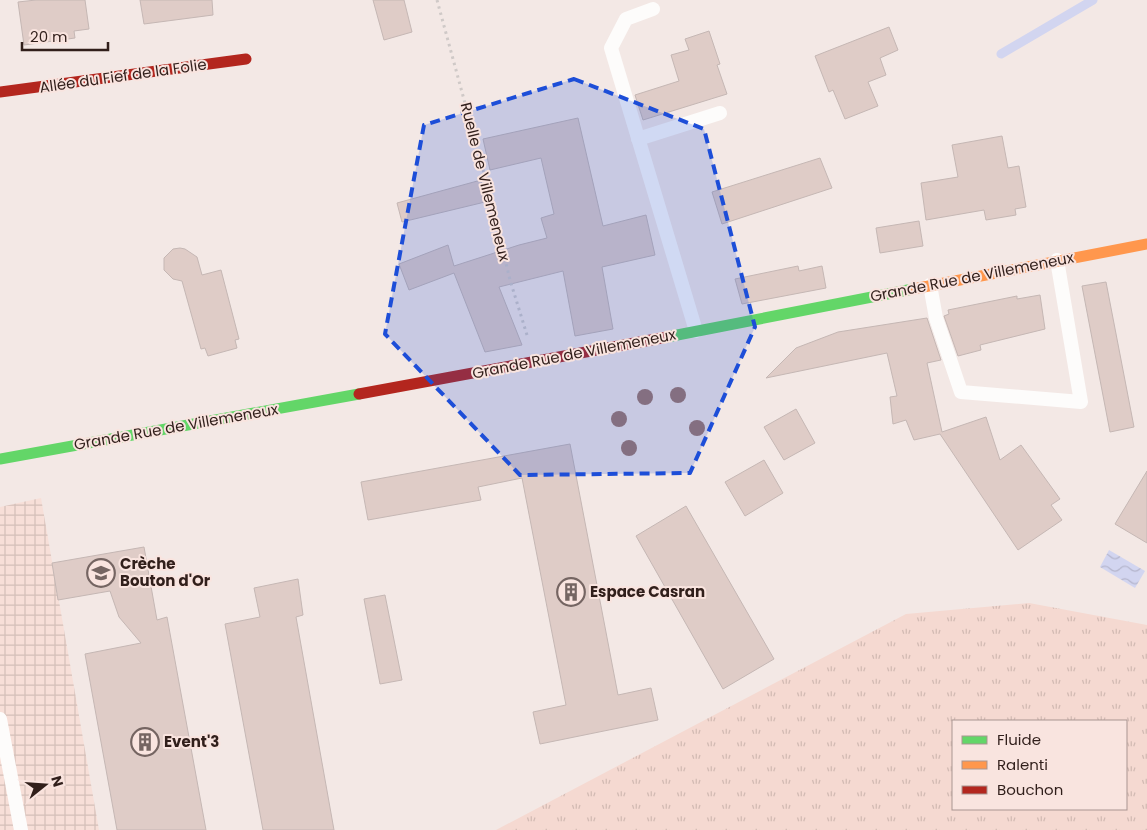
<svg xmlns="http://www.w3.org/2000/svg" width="1147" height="830" viewBox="0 0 1147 830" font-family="Poppins,sans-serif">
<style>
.industrial{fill:url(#industrial-grid)}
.grass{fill:url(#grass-tufts);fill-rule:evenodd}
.water{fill:url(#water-waves)}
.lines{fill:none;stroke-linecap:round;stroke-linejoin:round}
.stream{stroke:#d2d5f0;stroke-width:9}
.building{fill:#dfccc7;stroke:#c5b7b4}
.path{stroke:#cfc9c7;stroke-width:3;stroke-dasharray:2.5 4;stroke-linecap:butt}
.lane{stroke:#fdfcfb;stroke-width:14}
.fast{stroke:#63d668;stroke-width:11}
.slow{stroke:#ff974d;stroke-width:11}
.jam{stroke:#b3261e;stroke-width:11}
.tree{fill:#9e776c}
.marked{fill:#1d4ed8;fill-opacity:0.2;stroke:#1d4ed8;stroke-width:4;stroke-dasharray:10 6;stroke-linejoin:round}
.labels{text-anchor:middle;stroke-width:4;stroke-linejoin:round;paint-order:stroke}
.street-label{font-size:15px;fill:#311f1b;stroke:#f9e4df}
.poi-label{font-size:15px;font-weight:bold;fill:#311f1b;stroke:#f9e4df;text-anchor:start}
</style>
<defs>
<pattern id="industrial-grid" width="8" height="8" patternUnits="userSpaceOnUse" patternTransform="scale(1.25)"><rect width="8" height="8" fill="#f7dfd8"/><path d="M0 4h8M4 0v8" fill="none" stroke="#d4bfb9"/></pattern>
<pattern id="grass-tufts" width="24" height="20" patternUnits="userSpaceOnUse" patternTransform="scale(1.25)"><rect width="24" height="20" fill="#f5d9d1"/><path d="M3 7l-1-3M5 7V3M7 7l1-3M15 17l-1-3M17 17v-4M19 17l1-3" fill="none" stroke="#d2bab3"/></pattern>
<pattern id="water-waves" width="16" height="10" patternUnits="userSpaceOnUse" patternTransform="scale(1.25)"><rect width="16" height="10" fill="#d2d5f0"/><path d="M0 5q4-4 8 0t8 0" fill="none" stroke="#b5b6cd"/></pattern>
</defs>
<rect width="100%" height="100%" fill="#f3e8e5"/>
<polygon class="industrial" points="41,498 99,830 0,830 0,507"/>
<path class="grass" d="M1029,603L1147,625V830H496L906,614ZM953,721H1126V809H953Z"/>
<polygon class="water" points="1109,550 1145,571 1135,588 1100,567"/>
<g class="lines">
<polyline class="stream" points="1001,54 1093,0"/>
</g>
<g class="building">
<polygon points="36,0 85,0 89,29 74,31 75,38 24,45 18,2"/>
<polygon points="140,0 212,0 213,15 144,24"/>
<polygon points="373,0 404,0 412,32 384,40"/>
<polygon points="889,27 898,50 880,58 886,75 868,82 878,106 845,119 833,90 829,92 815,56"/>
<polygon points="709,31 720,64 717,65 727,94 643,120 635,95 679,81 671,55 689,50 685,39"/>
<polygon points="578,118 603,226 646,215 655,255 602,267 613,329 575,336 563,271 499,287 522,345 485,352 454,273 409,290 399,264 448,245 454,266 519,245 547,238 541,218 554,214 541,158 490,170 483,139"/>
<polygon points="1002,136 1008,168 1019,166 1026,207 1015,209 1016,215 986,220 984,210 926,220 921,183 958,177 952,145"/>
<polygon points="820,158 832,188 722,224 712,192"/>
<polygon points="481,180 485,202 402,222 397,203"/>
<polygon points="919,221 923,246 880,253 876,228"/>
<polygon points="180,248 185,249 197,257 202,275 221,270 239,339 235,340 237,348 208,356 205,348 201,349 182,281 173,279 164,270 164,258 173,249"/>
<polygon points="798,266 799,271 822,266 826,288 742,304 735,279"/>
<polygon points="1106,282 1134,427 1110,432 1082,286"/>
<polygon points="1040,295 1045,329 980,345 981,350 958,356 944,316 949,314 948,310 1017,296 1017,299"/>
<polygon points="927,318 941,360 927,363 942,432 986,417 1000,460 1021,445 1060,499 1051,505 1062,520 1018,550 940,434 914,440 906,420 893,424 890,397 897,396 887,353 766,378 796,348 838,332"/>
<polygon points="796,409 815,443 784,460 764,427"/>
<polygon points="570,444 618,695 651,688 658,720 540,744 533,712 566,705 522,478 478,487 481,500 368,520 361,482"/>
<polygon points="764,460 783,493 745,516 725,482"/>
<polygon points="1147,471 1147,543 1115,524"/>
<polygon points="686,506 774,659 723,689 636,536"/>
<polygon points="144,547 157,620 167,617 206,830 117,830 85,654 141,643 119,617 110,591 58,600 52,563"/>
<polygon points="298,579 303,615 296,617 334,830 263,830 225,624 260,617 254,588"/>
<polygon points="385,595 402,680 380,684 364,599"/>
</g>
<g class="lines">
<polyline class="path" points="437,0 488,188 510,280 527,335"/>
<g class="lane">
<polyline points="653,9 626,19 611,48 696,331"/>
<polyline points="638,139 720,113"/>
<polyline points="930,285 936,318 961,392 1081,402 1057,260"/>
<polyline points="0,719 21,830"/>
</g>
<g class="fast">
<polyline points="667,337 913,289"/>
<polyline points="0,459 359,394"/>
</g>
<polyline class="slow" points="913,289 1147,244"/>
<g class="jam">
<polyline points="0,92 246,59"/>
<polyline points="359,394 667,337"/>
</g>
</g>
<g class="tree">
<circle cx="678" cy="395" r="8"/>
<circle cx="645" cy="397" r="8"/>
<circle cx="619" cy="419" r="8"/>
<circle cx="697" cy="428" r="8"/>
<circle cx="629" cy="448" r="8"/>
</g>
<path class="marked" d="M574,79L704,129L755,327L690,473L520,475L385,334L424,125Z"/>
<defs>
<symbol id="school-ring" viewBox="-11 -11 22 22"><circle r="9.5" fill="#f9e4df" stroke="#756562" stroke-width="1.5"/><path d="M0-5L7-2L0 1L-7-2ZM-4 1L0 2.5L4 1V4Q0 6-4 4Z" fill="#756562"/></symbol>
<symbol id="building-ring" viewBox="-11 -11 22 22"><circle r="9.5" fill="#f9e4df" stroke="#756562" stroke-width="1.5"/><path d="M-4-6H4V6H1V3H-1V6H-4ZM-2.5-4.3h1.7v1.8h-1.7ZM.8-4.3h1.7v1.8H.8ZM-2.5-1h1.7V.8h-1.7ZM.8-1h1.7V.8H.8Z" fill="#756562"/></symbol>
</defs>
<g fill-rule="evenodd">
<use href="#school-ring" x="85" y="557" width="32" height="32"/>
<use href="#building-ring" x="555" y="576" width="32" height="32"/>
<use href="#building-ring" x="129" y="726" width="32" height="32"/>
</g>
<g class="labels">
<g class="street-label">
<text transform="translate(123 76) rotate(-8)" y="5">Allée du Fief de la Folie</text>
<text transform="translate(485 182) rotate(76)" y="5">Ruelle de Villemeneux</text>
<text transform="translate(972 277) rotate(-11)" y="5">Grande Rue de Villemeneux</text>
<text transform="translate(574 354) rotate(-11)" y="5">Grande Rue de Villemeneux</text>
<text transform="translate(176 427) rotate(-10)" y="5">Grande Rue de Villemeneux</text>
</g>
<g class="poi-label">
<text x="120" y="569">Crèche<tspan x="120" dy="17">Bouton d'Or</tspan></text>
<text x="590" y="597">Espace Casran</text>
<text x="164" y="747">Event'3</text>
</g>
</g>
<rect x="952" y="720" width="175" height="90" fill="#f9e4df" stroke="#a99591"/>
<rect x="962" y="736" width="25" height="8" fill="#63d668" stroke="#a99591"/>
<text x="997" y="745" font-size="15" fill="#311f1b">Fluide</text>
<rect x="962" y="761" width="25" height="8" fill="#ff974d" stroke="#a99591"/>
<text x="997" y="770" font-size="15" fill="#311f1b">Ralenti</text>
<rect x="962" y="786" width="25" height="8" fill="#b3261e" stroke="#a99591"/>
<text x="997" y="795" font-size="15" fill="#311f1b">Bouchon</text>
<g transform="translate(45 785) rotate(73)" stroke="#f9e4df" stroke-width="4" paint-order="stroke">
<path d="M0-4L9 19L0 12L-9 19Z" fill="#311f1b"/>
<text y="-8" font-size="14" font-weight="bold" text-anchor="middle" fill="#311f1b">N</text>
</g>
<path d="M22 42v8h86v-8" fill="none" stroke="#311f1b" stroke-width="2.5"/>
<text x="30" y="42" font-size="15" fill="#311f1b" stroke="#f9e4df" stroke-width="4" paint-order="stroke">20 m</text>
</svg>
